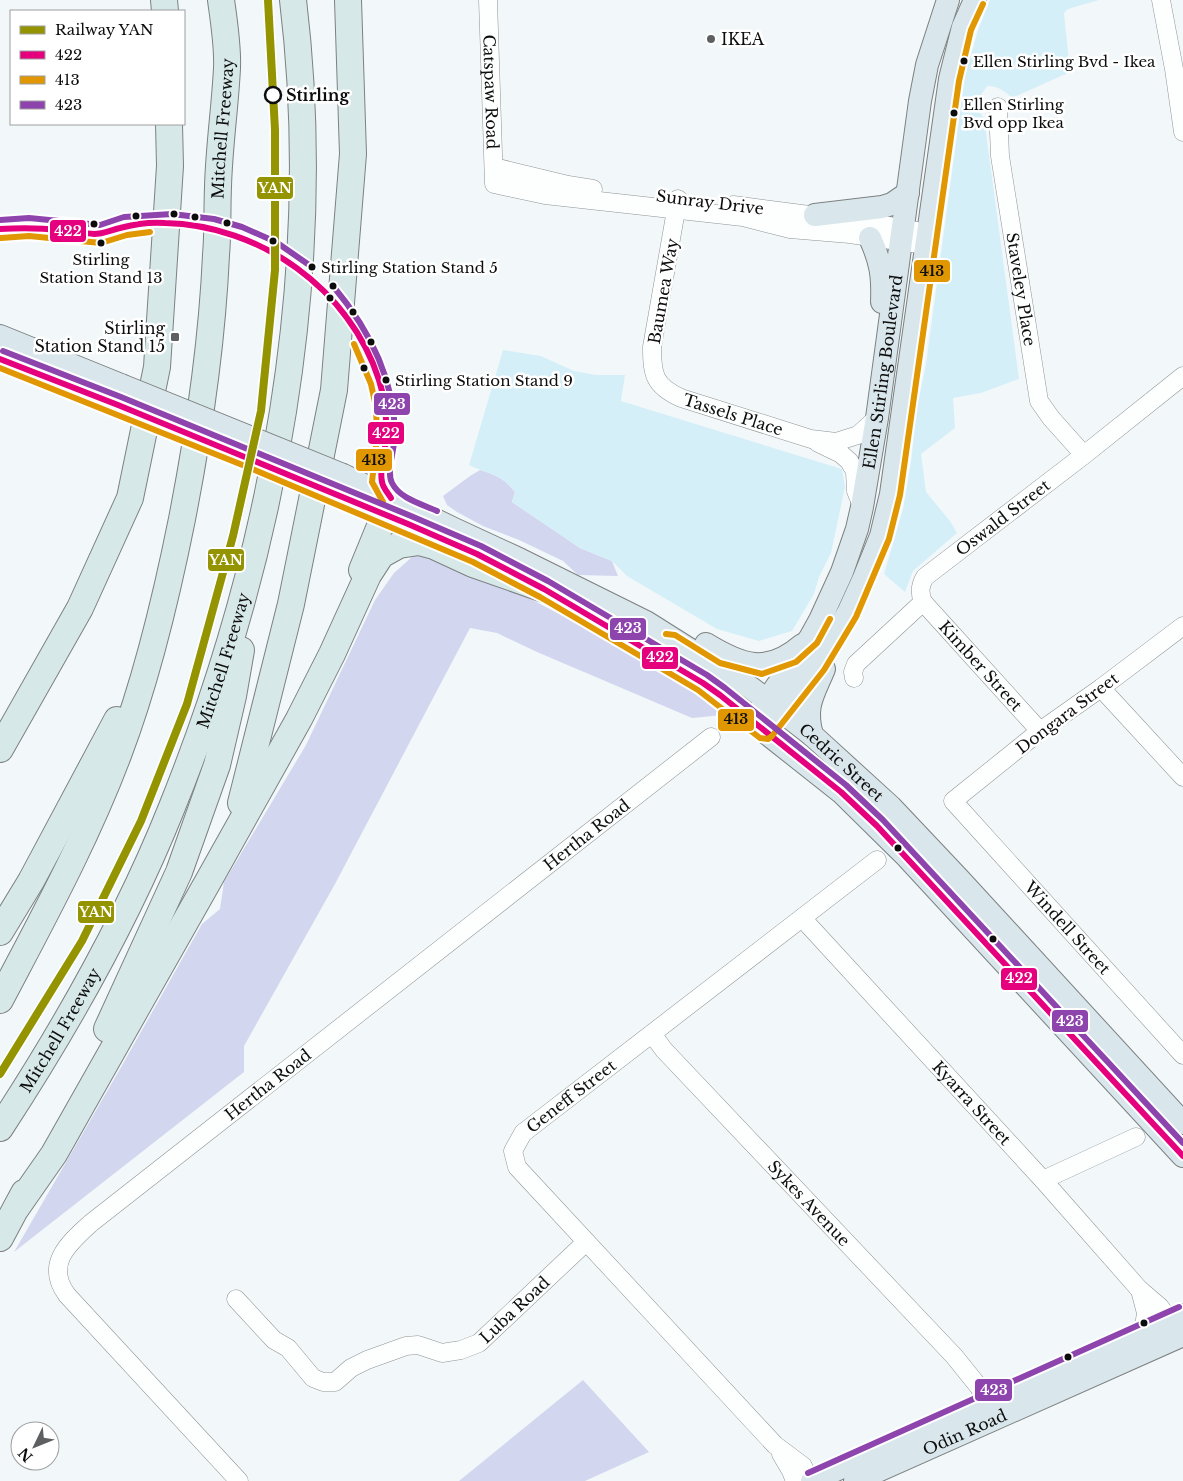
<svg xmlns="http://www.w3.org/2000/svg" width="1183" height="1481" viewBox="0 0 1183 1481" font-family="'Libre Baskerville',serif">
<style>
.green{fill:#d3d6ef}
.sand{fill:#d5eff8}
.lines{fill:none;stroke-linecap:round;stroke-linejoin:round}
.minor-casing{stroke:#909394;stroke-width:19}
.major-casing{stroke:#7d8081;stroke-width:24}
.highway-casing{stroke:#7d8081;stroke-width:28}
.minor{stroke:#fdfefe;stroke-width:18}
.major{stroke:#d9e6eb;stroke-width:22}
.highway{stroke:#d6e8e7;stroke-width:26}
.major-bridge-casing{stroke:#7d8081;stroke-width:24;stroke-linecap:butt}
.major-bridge{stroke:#d9e6eb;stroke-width:22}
.bus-1-casing{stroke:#fff;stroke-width:10}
.bus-2-casing{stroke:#fff;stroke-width:10}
.bus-3-casing{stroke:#fff;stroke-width:10}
.bus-1{stroke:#e5007d;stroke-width:6}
.bus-2{stroke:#e09701;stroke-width:6}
.bus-3{stroke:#8e44ad;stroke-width:6}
.rail-1-casing{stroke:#fff;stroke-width:11}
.rail-1{stroke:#949300;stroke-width:8}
.poi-dot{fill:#5d5f60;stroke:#fff;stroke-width:2}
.bus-dot{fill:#0d0d0d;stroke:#fff;stroke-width:2}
.stop-dot{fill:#fff;stroke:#0d0d0d;stroke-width:2.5}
.labels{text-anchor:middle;stroke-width:5;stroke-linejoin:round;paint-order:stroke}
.bus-label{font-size:15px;fill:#0d0d0d;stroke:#fff;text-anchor:start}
.poi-label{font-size:16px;fill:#0d0d0d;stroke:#fff;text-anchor:start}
.street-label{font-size:16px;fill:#0d0d0d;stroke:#fff}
.stop-label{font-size:16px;font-weight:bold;fill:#0d0d0d;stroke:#fff;text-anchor:start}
.line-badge{stroke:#fff;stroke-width:2}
.badge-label{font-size:14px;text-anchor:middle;font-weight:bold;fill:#fff}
.pale-badge-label{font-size:14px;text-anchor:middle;font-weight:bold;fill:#111}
</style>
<rect width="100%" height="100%" fill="#f2f8fa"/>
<g class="green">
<path d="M480,470C495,474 506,480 515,492L512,502L580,548L612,561L618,576L578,575L563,561L519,540L483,526L457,512L447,505L443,496L470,476Z"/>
<polygon points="429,553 494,580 684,679 733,714 692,718 537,652 497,633 470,628 335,884 244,1046 244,1072 14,1252 120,1069 202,924 220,909 224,882 306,745 375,600 394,573 412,557"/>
<polygon points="583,1380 649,1452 585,1481 459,1481"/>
</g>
<g class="sand">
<path d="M990,0H1099L1068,9L1064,13L1070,72L1012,98C1005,91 998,86 988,86C979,95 974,107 984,118L1019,379L981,393L953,398L955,428L921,454L926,492L950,521L957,533L913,571L905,592L884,574L903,509L911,462L917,408L926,364L965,76L978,30Z"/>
<path d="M503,350L541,356L574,371L596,375H625L621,401L842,469L845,487L831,553L819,577L814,594L792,631L759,641L717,629L627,576L612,561L580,548L512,502L515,492C501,473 489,475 469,465Z"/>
</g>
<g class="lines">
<defs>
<g id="minor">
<path id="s1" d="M488,0L494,184L545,195L743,217L790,229L850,234L926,245"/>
<polyline points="1161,0 1174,69 1183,132"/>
<path id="s2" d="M998,107L1000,156L1039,401L1051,418L1084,455"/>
<polyline points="494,167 568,185 593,189"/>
<path id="s3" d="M678,199L652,347C652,374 654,386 681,398L811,439L836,442L858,435L877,418"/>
<polyline points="733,205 879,224 928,233"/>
<polyline points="818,443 841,454 849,461 855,471 856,491 860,501"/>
<path id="s4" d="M923,602L1040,731"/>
<path id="s5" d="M1183,626L1101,688L1040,731L953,801L1183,1055"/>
<path id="s6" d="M854,678L853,672L856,664L923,602C919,592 920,585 925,577L1084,455L1183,376"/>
<polyline points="1101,688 1183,777"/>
<path id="s7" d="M802,918L1043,1180L1139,1289L1160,1307L1170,1321L1175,1331"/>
<path id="s8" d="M652,1034L664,1050L954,1356L979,1387L992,1415"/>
<polyline points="1043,1180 1136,1137"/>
<polyline points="1140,1290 1146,1313 1143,1333 1146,1342"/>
<path id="s9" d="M236,1299L274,1340L288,1348L313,1378L323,1382H335L351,1368L367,1360L406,1346L418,1345L442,1353L461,1350L479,1343L586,1242"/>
<polyline points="781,1454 791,1471 795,1481"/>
<path id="s10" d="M239,1481L67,1295C44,1264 69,1243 91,1223L711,737"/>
<path id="s11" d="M809,1481L803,1466L775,1445L517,1167L513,1151L523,1133L877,860"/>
</g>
<g id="major">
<polyline points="815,215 882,207 892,204 908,193"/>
<path d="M870,238C881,262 883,276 882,302"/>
<polyline points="0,336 121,385"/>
<polyline points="0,359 118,405"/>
<path id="s12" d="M343,475L454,529L521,560L646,622L751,688L781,711L812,735L891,807L959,879L1183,1123"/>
<polyline points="340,496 447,541"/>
<polyline points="528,581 596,619 703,683 841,792 907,857 1183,1156"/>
<path d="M706,644C742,666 767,675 802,645"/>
<path id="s13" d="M759,712L810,638L820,620L842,572L857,529L862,507L877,418L920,101L927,65L948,0"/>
<polyline points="772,721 817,665 848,613 864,578 881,536 891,494 950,79 963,27 975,0"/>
<path d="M812,735C804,706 813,695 824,669"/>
<polyline points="812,1481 890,1445 987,1404 1183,1315"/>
<path id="s14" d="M855,1481L1183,1335"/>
</g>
<g id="highway">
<polyline points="164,0 165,11"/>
<polyline points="362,570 385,514"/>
<polyline points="0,749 80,608 130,498 157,367 170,166 169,124"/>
<polyline points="241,803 291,604 334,390 353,154 348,0"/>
<polyline points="0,932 31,881 117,720"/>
<path id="s15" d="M0,1000C42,920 86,840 118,755C147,679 166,599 182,519C199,432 212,344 216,255C218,233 217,210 218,187C219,147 225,108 227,68C228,46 224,22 221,0"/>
<polyline points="107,1029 179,872 217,765 233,696 241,650"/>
<path id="s16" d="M0,1128C66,1027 127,920 172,807C274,554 326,272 293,0"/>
<polyline points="17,1207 54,1154 210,878 299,719 332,654 368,575 381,555 399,545 419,542 434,546 473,564 544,589"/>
<polyline points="0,1238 24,1193"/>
</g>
</defs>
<use href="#minor" class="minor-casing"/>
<use href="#major" class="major-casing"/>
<use href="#highway" class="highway-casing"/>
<use href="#minor" class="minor"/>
<use href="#major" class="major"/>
<use href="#highway" class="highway"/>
<defs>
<g id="major-bridge">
<polyline points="121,385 343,475"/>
<polyline points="118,405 340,496"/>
</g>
</defs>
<use href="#major-bridge" class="major-bridge-casing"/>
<use href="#major-bridge" class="major-bridge"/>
<defs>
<g id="bus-1">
<path d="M0,229C20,228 40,228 60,230C72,231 83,233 94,234C103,234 111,230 120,228C135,224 150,222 165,223C260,225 350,289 379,380C385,399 387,421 386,440C385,453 379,469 382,482C383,488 388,493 391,498"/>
<polyline points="0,359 118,405 408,524 477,554 544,589 703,683 720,695 841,792 877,826 1183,1156"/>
</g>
<g id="bus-2">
<polyline points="1,238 29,236 101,243 127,235 150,232"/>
<polyline points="354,344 371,384 376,407 377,437 372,482 383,502"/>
<polyline points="0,368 250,468 473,562 540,597 698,690 760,738 768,739 772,736 824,670 856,617 889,539 900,495 959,81 971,30 983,4"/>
<polyline points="666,634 675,635 720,663 762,674 796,662 817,643 830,619"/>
</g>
<g id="bus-3">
<polyline points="0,220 29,218 100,225 124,217 172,214 214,219 242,227 276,242 312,267"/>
<path d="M333,286C369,329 394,377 395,434C395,448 386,471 392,483C400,499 422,504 437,511"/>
<polyline points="3,351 121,397 411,516 481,546 548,581 707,675 725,688 846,785 883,820 1183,1143"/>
<polyline points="808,1473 1179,1307"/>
</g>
</defs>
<use href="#bus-1" class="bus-1-casing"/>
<use href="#bus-2" class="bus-2-casing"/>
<use href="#bus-3" class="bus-3-casing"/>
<use href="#bus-1" class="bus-1"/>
<use href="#bus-2" class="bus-2"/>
<use href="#bus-3" class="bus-3"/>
<defs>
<polyline id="rail-1" points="0,1074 82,941 141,821 187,704 233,536 261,411 275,270 275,130 268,0"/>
</defs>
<use href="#rail-1" class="rail-1-casing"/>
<use href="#rail-1" class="rail-1"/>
</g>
<g class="poi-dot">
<circle cx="711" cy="39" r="5"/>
<rect x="170" y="332" width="10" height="10" rx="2.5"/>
</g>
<g class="bus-dot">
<circle cx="964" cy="61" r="4.5"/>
<circle cx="954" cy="113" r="4.5"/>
<circle cx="174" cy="214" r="4.5"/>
<circle cx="136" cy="216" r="4.5"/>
<circle cx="195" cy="217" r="4.5"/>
<circle cx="227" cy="223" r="4.5"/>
<circle cx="94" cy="224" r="4.5"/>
<circle cx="273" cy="241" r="4.5"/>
<circle cx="101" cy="243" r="4.5"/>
<circle cx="312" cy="267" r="4.5"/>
<circle cx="333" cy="286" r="4.5"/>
<circle cx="330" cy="298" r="4.5"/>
<circle cx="353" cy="312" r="4.5"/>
<circle cx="371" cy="342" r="4.5"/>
<circle cx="364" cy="368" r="4.5"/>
<circle cx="386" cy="380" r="4.5"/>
<circle cx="898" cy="848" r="4.5"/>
<circle cx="993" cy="939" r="4.5"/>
<circle cx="1144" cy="1323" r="4.5"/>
<circle cx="1068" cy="1357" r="4.5"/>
</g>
<circle class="stop-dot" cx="273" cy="95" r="8"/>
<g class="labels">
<g class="bus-label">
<text x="973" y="67">Ellen Stirling Bvd - Ikea</text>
<text x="963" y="110">Ellen Stirling<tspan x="963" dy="18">Bvd opp Ikea</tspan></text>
<text x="101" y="265" text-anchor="middle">Stirling<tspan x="101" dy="18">Station Stand 13</tspan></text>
<text x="321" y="273">Stirling Station Stand 5</text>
<text x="395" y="386">Stirling Station Stand 9</text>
</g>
<g class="poi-label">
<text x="721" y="45">IKEA</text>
<text x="165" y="334" text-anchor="end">Stirling<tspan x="165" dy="18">Station Stand 15</tspan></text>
</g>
<g class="street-label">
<text dy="6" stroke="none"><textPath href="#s1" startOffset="92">Catspaw Road</textPath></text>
<text dy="6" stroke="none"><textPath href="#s15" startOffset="910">Mitchell Freeway</textPath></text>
<text transform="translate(710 202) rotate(7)" y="6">Sunray Drive</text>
<text dy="6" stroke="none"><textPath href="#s2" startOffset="184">Staveley Place</textPath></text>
<text transform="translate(663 291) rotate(-80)" y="6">Baumea Way</text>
<text dy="6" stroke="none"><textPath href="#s13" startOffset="368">Ellen Stirling Boulevard</textPath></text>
<text dy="6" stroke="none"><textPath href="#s3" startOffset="269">Tassels Place</textPath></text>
<text dy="6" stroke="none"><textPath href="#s6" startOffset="230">Oswald Street</textPath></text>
<text dy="6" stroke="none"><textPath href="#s16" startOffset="520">Mitchell Freeway</textPath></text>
<text dy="6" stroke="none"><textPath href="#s4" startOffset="86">Kimber Street</textPath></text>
<text transform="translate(1067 713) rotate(-37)" y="6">Dongara Street</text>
<text dy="6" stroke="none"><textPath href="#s12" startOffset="578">Cedric Street</textPath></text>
<text dy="6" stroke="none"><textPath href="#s10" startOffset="969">Hertha Road</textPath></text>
<text dy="6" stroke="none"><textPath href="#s5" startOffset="460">Windell Street</textPath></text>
<text dy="6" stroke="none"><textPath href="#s16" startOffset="115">Mitchell Freeway</textPath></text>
<text dy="6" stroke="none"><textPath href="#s10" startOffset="564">Hertha Road</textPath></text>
<text dy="6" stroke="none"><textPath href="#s11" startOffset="528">Geneff Street</textPath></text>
<text dy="6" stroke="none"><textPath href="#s7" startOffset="251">Kyarra Street</textPath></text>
<text dy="6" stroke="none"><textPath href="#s8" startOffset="231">Sykes Avenue</textPath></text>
<text dy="6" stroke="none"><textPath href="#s9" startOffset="339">Luba Road</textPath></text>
<text dy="6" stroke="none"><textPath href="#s14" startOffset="120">Odin Road</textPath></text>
</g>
<g class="stop-label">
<text x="286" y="101">Stirling</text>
</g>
</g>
<g class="line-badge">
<rect x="256" y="176" width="38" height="24" rx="5" fill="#949300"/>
<rect x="49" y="219" width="38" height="24" rx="5" fill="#e5007d"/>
<rect x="913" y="259" width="38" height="24" rx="5" fill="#e09701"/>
<rect x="373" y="392" width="38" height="24" rx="5" fill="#8e44ad"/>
<rect x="367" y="421" width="38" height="24" rx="5" fill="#e5007d"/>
<rect x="355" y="448" width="38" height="24" rx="5" fill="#e09701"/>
<rect x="207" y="548" width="38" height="24" rx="5" fill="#949300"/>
<rect x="609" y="617" width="38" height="24" rx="5" fill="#8e44ad"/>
<rect x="641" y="646" width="38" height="24" rx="5" fill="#e5007d"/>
<rect x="717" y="708" width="38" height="24" rx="5" fill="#e09701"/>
<rect x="77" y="900" width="38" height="24" rx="5" fill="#949300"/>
<rect x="1000" y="967" width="38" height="24" rx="5" fill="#e5007d"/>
<rect x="1051" y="1009" width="38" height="24" rx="5" fill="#8e44ad"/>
<rect x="974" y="1378" width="39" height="24" rx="5" fill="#8e44ad"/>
</g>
<g class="badge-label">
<text x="275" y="193">YAN</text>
<text x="68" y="236">422</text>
<text x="392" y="409">423</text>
<text x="386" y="438">422</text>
<text x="226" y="565">YAN</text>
<text x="628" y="633">423</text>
<text x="660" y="662">422</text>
<text x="96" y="917">YAN</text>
<text x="1019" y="983">422</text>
<text x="1070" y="1026">423</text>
<text x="994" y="1395">423</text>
</g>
<g class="pale-badge-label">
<text x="932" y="276">413</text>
<text x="374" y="465">413</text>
<text x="736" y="724">413</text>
</g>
<rect x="10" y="10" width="175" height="115" fill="#ffffff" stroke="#9e9e9e"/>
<rect x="20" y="26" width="25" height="8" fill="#949300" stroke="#9e9e9e"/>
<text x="55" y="35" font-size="15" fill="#0d0d0d">Railway YAN</text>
<rect x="20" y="51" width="25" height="8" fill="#e5007d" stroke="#9e9e9e"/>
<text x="55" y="60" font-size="15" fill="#0d0d0d">422</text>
<rect x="20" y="76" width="25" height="8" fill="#e09701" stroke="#9e9e9e"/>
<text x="55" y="85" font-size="15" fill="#0d0d0d">413</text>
<rect x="20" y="101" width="25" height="8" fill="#8e44ad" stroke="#9e9e9e"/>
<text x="55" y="110" font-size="15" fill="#0d0d0d">423</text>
<g transform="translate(35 1446) rotate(227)"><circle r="24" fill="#ffffff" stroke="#9e9e9e"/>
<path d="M0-4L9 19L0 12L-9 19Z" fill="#5d5f60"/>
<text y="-8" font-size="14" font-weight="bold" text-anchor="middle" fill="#0d0d0d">N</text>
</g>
</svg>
